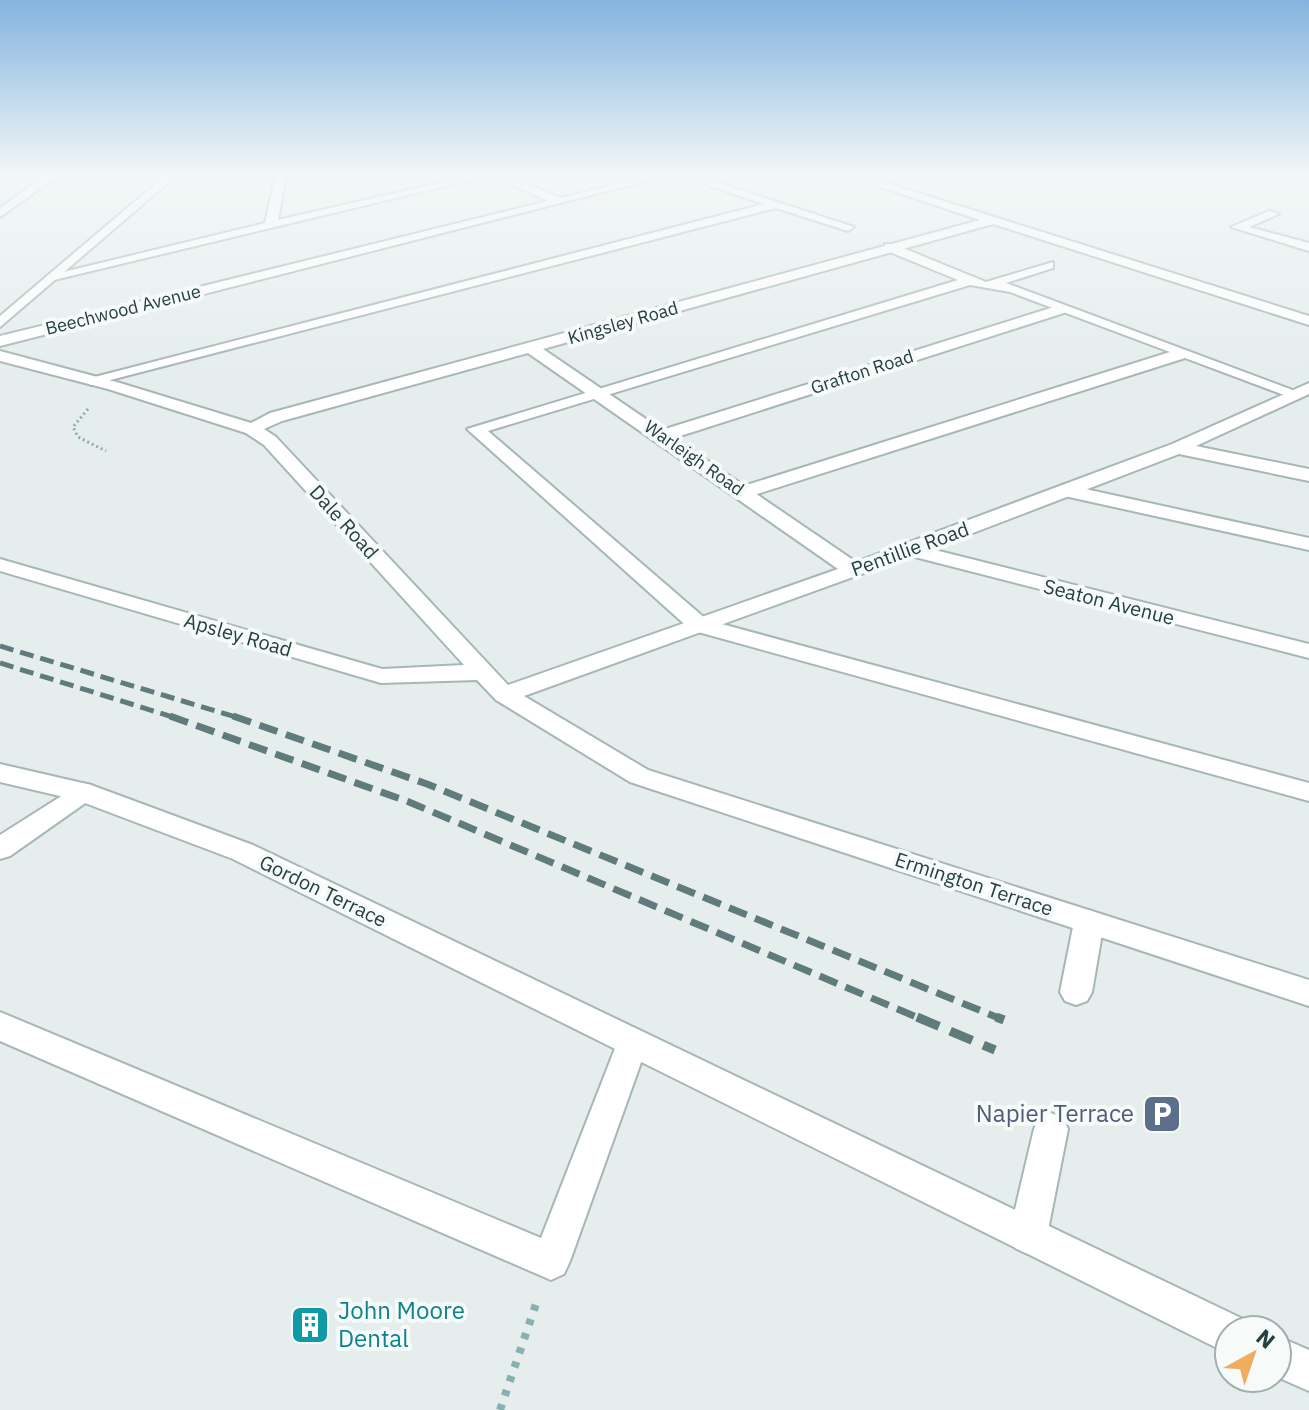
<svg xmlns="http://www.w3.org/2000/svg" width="1309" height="1410" viewBox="0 0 1309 1410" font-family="'IBM Plex Sans',sans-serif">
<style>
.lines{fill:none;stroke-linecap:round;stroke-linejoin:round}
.service-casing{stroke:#a7b6b6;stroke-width:4}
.minor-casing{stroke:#a7b6b6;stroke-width:4}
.path-far1{stroke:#86b1b0;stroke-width:3;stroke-dasharray:2 3;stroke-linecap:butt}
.path{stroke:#86b1b0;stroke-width:8;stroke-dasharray:6 9;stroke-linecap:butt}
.service{fill:#fff;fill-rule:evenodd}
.minor{fill:#fff;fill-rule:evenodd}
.rail-far2{stroke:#5f7b7b;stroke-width:5;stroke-dasharray:14 7;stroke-linecap:butt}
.rail-far1{stroke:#5f7b7b;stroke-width:7;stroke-dasharray:19 9;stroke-linecap:butt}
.rail{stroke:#5f7b7b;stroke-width:9;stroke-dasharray:24 12;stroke-linecap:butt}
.labels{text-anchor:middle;stroke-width:8;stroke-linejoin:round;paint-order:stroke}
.far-street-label{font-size:18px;fill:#244040;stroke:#f6faf9}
.street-label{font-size:20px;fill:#244040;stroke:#f6faf9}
.near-service-label{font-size:24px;fill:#4e5e75;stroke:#f6faf9;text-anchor:end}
.near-culture-label{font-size:24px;fill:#0d838f;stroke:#f6faf9;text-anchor:start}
</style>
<rect width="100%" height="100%" fill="#e5eeed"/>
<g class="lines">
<defs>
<g id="service">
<polygon points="47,175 59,175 0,217 0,208"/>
<polygon points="276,175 286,175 278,220 474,175 492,175 54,280 47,276 265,223"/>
<polygon points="678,175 694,175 854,227 848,231 776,208 91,385 83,380 764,204"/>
<polygon points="1269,211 1279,214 1249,227 1309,243 1309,251 1231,227"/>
<polygon points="885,244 893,244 986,282 1053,262 1053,268 1006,283 1306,395 1292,398 1185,358 751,496 737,496 737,488 1170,352 1010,292 970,285 488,431 707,620 1309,783 1309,801 691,630 467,429 958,280 885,250"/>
<polygon points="1067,485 1309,538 1309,550 1060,495 1060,487"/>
<polygon points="82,783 91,785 95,792 91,799 10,856 0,859 0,835"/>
<polygon points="1089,910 1099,914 1104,922 1092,992 1087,1001 1076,1005 1065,1001 1060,992 1074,922 1079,914"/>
<polygon points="0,1012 541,1238 621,1033 632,1029 643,1033 648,1043 570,1261 564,1274 551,1280 0,1041"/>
<polygon points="1051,1113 1063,1118 1068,1129 1047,1235 1041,1248 1028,1254 1015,1248 1009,1235 1034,1129 1039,1118"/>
</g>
<g id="minor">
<polygon points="166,175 177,175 0,327 0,316"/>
<polygon points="491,175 505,175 561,198 652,175 670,175 0,346 0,336 548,201"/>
<path d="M845,175H861L1309,316V325L993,224L543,349L662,430L1057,306H1067V312L674,438L856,562L1172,444L1309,383V394L1196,446L1309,469V481L1179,454L931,549L1309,644V658L911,556L524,696L648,770L1309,980V1006L630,782L496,700L477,680L381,683L0,571V559L382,669L464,665L264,445L246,433L108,389L0,361V351L120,383L251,423L270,413L980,220ZM528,353L838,569L508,685L276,437L264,429L282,421Z"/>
<polygon points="0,764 91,785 253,845 1243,1319 1247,1330 1229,1330 1229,1353 1215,1347 233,859 77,800 0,782"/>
<polygon points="1277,1336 1309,1350 1309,1391 1277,1377"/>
</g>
</defs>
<use href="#service" class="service-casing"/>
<use href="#minor" class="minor-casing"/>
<polyline class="path-far1" points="88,409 73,427 78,437 106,451"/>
<polyline class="path" points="500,1410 537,1301"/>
<use href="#service" class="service"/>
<use href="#minor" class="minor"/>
<g class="rail-far2">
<polyline points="0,646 239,718"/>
<polyline points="0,663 176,718"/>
</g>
<g class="rail-far1">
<polyline points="170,716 409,802 921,1019"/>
<polyline points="233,716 427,784 1001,1019"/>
</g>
<g class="rail">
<polyline points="917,1017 995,1050"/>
<polyline points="996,1017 1004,1020"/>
</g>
</g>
<linearGradient id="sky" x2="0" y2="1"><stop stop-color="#84b4df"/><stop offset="0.47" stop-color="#f3f7f7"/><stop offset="1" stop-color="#f3f7f7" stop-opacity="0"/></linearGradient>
<rect width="1309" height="372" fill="url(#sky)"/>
<defs>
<symbol id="parking-square" viewBox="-11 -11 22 22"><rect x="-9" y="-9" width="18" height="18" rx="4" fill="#5c6f8a" stroke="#f6faf9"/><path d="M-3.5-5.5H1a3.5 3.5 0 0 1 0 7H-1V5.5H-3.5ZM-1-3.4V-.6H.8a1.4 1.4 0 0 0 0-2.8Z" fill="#fff"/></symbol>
<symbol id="building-square" viewBox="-11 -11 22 22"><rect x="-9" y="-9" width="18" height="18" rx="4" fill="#0f9aa8" stroke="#f6faf9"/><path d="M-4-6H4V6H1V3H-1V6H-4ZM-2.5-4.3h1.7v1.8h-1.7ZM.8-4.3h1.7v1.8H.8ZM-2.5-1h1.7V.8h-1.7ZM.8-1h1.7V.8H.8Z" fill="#fff"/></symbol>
</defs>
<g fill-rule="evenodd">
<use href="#parking-square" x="1140" y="1092" width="44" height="44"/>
<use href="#building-square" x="288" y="1303" width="44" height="44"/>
</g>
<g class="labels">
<g class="far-street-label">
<text transform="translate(123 310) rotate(-14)" y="6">Beechwood Avenue</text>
<text transform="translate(623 323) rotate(-16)" y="6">Kingsley Road</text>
<text transform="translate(862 372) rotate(-18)" y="6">Grafton Road</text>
<text transform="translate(694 458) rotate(35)" y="6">Warleigh Road</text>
</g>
<g class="street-label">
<text transform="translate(344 522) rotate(48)" y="7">Dale Road</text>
<text transform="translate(910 549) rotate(-20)" y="7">Pentillie Road</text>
<text transform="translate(1109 602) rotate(14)" y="7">Seaton Avenue</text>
<text transform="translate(238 635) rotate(16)" y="7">Apsley Road</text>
<text transform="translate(974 884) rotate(18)" y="7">Ermington Terrace</text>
<text transform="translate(323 891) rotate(26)" y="7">Gordon Terrace</text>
</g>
<g class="near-service-label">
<text x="1134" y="1122">Napier Terrace</text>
</g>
<g class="near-culture-label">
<text x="338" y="1319">John Moore<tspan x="338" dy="28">Dental</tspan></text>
</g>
</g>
<g transform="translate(1253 1354) rotate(40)"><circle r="38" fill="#f6faf9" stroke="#a2b0af" stroke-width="2"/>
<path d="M0-6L14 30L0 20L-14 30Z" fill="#f0ac61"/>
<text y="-12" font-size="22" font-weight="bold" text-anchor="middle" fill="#244040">N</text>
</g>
</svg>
